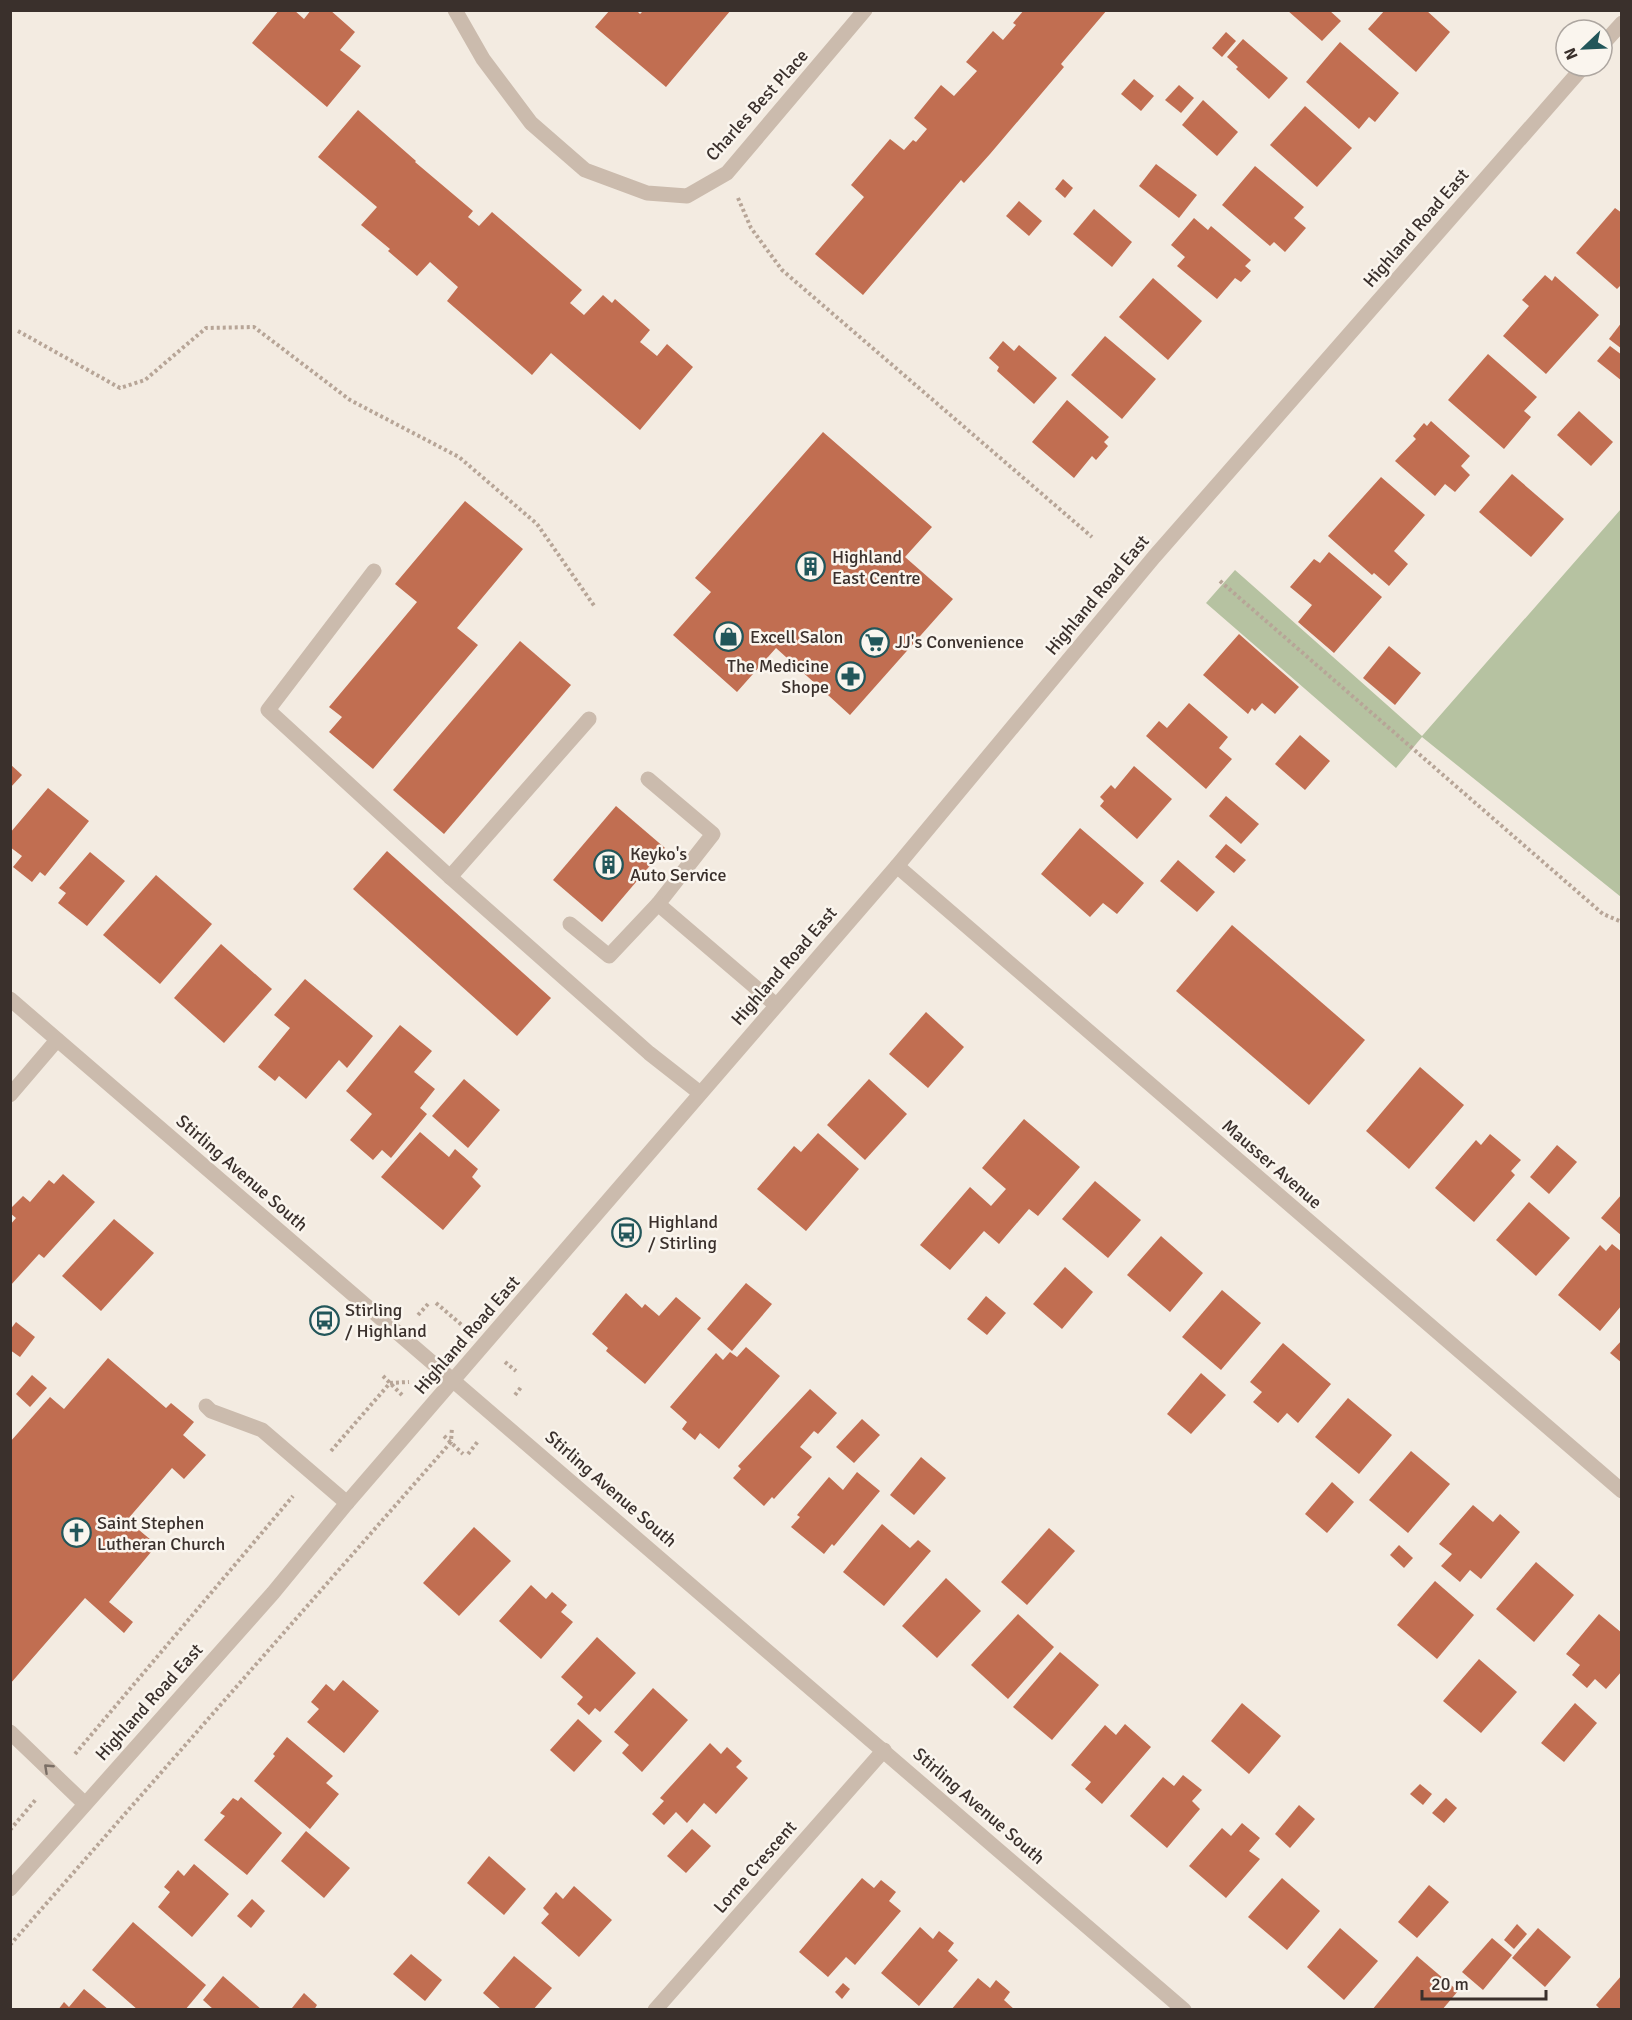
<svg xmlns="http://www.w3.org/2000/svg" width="1632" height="2020" viewBox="0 0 1632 2020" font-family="Signika,sans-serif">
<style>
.green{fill:#b6c2a1}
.building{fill:#c16e51}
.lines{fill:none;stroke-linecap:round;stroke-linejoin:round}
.path{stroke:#b7a597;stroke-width:4;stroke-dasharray:3 3;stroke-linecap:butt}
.service{stroke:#cbbbad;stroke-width:15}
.minor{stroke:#cbbbad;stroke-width:15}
.tertiary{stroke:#cbbbad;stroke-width:15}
.oneway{stroke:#7b6f66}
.labels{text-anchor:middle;stroke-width:5;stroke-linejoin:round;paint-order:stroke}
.street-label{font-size:18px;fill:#3a302c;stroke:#faf5ee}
.poi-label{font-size:18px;fill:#3a302c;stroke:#faf5ee;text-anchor:start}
</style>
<rect width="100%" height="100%" fill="#f3ebe1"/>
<polygon class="green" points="1621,509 1621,897 1422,737 1396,768 1206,603 1235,570 1422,736"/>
<g class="building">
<polygon points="279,10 294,10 304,19 311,10 330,10 355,32 340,50 361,66 327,107 252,43"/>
<polygon points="610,10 636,10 640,14 644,10 731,10 666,87 595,27"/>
<polygon points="1024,10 1107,10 1061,64 1064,67 990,154 964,183 961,180 863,295 815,254 864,197 851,185 890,139 904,150 913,140 916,142 927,129 914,118 941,85 954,96 977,71 966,62 993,31 1003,40 1016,25 1013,23"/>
<polygon points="1287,10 1329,10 1341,21 1322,41"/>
<polygon points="1385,10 1426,10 1450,32 1416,72 1368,29"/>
<polygon points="1226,32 1236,41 1222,57 1212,48"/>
<polygon points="1243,39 1288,78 1269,99 1236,69 1238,67 1227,57"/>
<polygon points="1340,42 1399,93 1375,122 1369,117 1359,129 1306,82"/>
<polygon points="1134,79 1154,96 1141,111 1121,94"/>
<polygon points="1179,85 1194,98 1181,113 1165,100"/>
<polygon points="1203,100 1238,132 1217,156 1182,125"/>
<polygon points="1305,106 1352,148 1317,187 1270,145"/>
<polygon points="358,110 416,161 415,162 473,211 468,217 479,226 492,212 582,290 570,303 584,315 603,295 612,303 615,299 650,330 640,342 657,356 667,344 693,367 640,430 551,353 532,375 447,301 458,287 430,262 417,276 388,251 390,249 361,225 377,207 318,157"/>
<polygon points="1156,164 1197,195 1179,218 1139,186"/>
<polygon points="1255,166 1304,207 1294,218 1306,228 1285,252 1274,242 1270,246 1222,205"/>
<polygon points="1063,179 1073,188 1065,198 1055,189"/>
<polygon points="1019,201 1042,221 1029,236 1006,216"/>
<polygon points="1615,208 1622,213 1622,284 1617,289 1576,253"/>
<polygon points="1094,209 1132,242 1112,267 1073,234"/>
<polygon points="1194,218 1208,230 1211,226 1251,260 1245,266 1251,271 1241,282 1235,278 1217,299 1177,266 1185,257 1171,245"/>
<polygon points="1545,275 1552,281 1555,276 1599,315 1546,374 1503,336 1529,306 1522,300"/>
<polygon points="1153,278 1202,321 1168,360 1119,317"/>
<polygon points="1622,322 1622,349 1609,339"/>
<polygon points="1105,336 1156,379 1122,419 1071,375"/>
<polygon points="1003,341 1014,351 1019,345 1057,378 1034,404 997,371 999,367 989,358"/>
<polygon points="1610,346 1622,355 1622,381 1597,361"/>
<polygon points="1488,354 1537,397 1524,411 1531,417 1504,449 1448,400"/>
<polygon points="1067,400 1109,437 1104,442 1108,446 1096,460 1092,456 1074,478 1032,442"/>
<polygon points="1579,411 1613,442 1591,466 1557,435"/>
<polygon points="1431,421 1470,456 1461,466 1470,475 1455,492 1445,484 1435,496 1395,461 1416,439 1413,436 1424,423 1427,426"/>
<polygon points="823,432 932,527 905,557 953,599 850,715 776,648 737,692 673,635 711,592 695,578"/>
<polygon points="1512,474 1564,519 1531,557 1479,512"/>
<polygon points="1381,477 1425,515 1394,551 1408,564 1389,586 1374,573 1372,575 1328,536"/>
<polygon points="465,501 523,549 457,628 478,645 373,769 329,732 342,717 329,707 417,602 395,584"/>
<polygon points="1329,552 1382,597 1334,653 1298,622 1312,605 1290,587 1314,559 1320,563"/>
<polygon points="1239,634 1299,687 1275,714 1262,703 1255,711 1252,708 1248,714 1203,675"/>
<polygon points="520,641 571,685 444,834 393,790"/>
<polygon points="1389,646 1421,673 1395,705 1363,678"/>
<polygon points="1189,703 1228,737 1219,748 1232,759 1206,789 1146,736 1159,721 1167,728"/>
<polygon points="1300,735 1330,761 1305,790 1275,764"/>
<polygon points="10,764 22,775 10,788"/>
<polygon points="1134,766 1172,799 1137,839 1100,806 1104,801 1100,797 1111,785 1115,789"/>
<polygon points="48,788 89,821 45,876 40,872 32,882 13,867 22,856 10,847 10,833"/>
<polygon points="1226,796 1259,824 1241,844 1209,816"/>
<polygon points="616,806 665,848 602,922 553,880"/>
<polygon points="1080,828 1144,883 1117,914 1103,903 1090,917 1041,874"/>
<polygon points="1226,844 1246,860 1234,873 1215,857"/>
<polygon points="387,851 551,998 517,1036 353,889"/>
<polygon points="90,852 125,881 87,926 58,903 66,893 59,888"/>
<polygon points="1178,860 1215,892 1197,912 1160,881"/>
<polygon points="156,875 212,924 160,984 103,935"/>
<polygon points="1232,925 1365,1040 1309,1105 1176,991"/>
<polygon points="221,944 272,989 224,1043 174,998"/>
<polygon points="305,979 373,1036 347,1068 339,1060 306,1099 279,1076 275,1081 258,1067 290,1028 274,1015"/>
<polygon points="926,1012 964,1047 928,1088 889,1054"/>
<polygon points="400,1025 432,1051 414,1072 435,1089 420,1108 427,1114 391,1158 382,1150 373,1160 350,1140 372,1114 346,1091"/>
<polygon points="1420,1067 1464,1105 1409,1169 1366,1131"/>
<polygon points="464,1079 500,1110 468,1148 432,1116"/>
<polygon points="869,1079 907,1114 865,1160 827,1125"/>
<polygon points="1024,1119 1080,1167 1038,1216 1029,1209 999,1244 984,1231 950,1270 920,1245 970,1187 991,1206 1006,1189 982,1168"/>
<polygon points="420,1132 449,1157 455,1149 478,1169 472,1177 481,1186 443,1230 381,1177"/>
<polygon points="818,1133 859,1169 806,1231 757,1189 794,1146 801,1152"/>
<polygon points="1490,1134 1521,1160 1511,1171 1515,1175 1474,1222 1435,1188 1476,1140 1481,1145"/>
<polygon points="1557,1145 1577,1162 1549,1194 1530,1177"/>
<polygon points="63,1174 95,1202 44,1258 39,1254 10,1286 10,1225 16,1218 10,1213 10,1209 23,1196 30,1202 49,1180 54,1184"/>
<polygon points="1095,1181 1141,1220 1108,1258 1062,1219"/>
<polygon points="1622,1194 1622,1236 1601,1218"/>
<polygon points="1529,1202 1570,1238 1536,1276 1496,1240"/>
<polygon points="114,1219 154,1253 101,1311 62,1276"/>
<polygon points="1161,1236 1203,1273 1170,1312 1127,1275"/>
<polygon points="1612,1244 1622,1252 1622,1305 1600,1331 1558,1295 1600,1245 1606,1251"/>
<polygon points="1065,1267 1093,1292 1062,1329 1033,1304"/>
<polygon points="746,1283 772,1304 732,1351 707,1329"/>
<polygon points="1222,1290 1261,1323 1221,1370 1182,1337"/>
<polygon points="626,1293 642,1308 645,1304 659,1316 676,1297 701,1318 645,1384 606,1351 608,1348 592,1334"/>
<polygon points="986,1296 1006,1313 987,1335 967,1319"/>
<polygon points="16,1322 35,1337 20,1357 10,1350 10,1330"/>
<polygon points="1622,1340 1622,1363 1610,1353"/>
<polygon points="1283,1343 1331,1384 1298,1423 1287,1413 1278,1423 1253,1402 1262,1392 1250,1382"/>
<polygon points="746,1347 780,1376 719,1449 700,1433 695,1440 682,1429 687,1422 670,1407 716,1353 723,1360 730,1352 737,1357"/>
<polygon points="108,1358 166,1408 171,1403 194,1422 183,1435 206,1455 184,1479 172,1468 127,1520 157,1545 109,1602 133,1622 124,1633 85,1598 10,1684 10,1442 50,1397 64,1409"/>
<polygon points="1201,1373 1226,1395 1191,1434 1167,1414"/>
<polygon points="32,1375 47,1388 30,1407 16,1394"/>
<polygon points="810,1389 837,1413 818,1434 814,1431 800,1447 812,1457 774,1499 772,1497 764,1506 733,1478 741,1469 738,1466"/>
<polygon points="1348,1398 1392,1435 1359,1474 1315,1437"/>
<polygon points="862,1419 880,1435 854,1463 836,1447"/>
<polygon points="1411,1451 1450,1484 1408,1533 1369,1500"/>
<polygon points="921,1457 946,1478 914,1515 890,1495"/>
<polygon points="857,1472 880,1491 834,1546 832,1544 824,1554 791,1527 800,1517 797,1515 829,1477 843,1490"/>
<polygon points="1332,1482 1354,1502 1327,1533 1305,1514"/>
<polygon points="1473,1505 1493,1522 1500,1514 1520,1532 1481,1579 1470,1570 1460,1582 1441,1566 1452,1554 1439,1544"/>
<polygon points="882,1524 910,1548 918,1540 931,1551 884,1606 843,1572"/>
<polygon points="474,1527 511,1561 459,1616 423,1583"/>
<polygon points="1049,1528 1075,1551 1027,1605 1001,1582"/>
<polygon points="1399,1545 1413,1558 1404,1568 1390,1555"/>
<polygon points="1536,1562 1574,1595 1534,1642 1496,1609"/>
<polygon points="946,1578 981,1611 937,1658 902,1626"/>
<polygon points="1435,1581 1474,1615 1437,1659 1397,1625"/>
<polygon points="531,1585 546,1599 552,1592 567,1605 561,1612 573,1622 541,1659 499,1621"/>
<polygon points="1018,1614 1054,1647 1008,1699 971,1665"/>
<polygon points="1599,1614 1622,1633 1622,1671 1606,1689 1595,1679 1587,1688 1572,1675 1580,1665 1566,1654"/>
<polygon points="597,1637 636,1673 600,1712 595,1708 589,1715 577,1704 583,1697 561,1677"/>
<polygon points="1060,1652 1099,1685 1052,1740 1013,1707"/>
<polygon points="1479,1659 1517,1692 1481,1733 1443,1701"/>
<polygon points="343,1680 379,1711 344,1753 307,1722 319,1709 311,1702 326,1684 334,1691"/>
<polygon points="653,1688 688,1720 642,1772 622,1753 629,1745 614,1732"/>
<polygon points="1242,1703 1281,1736 1249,1774 1211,1741"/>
<polygon points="1575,1703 1597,1723 1564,1762 1541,1743"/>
<polygon points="578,1719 602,1741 574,1772 550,1750"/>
<polygon points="1125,1724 1151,1747 1102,1804 1085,1789 1091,1782 1071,1765 1105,1725 1116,1735"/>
<polygon points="287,1737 333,1776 326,1783 339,1794 310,1829 254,1781 275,1756 273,1754"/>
<polygon points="710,1743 721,1754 727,1747 742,1761 736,1767 748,1778 716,1814 704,1803 687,1823 676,1812 664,1825 652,1814 664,1801 660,1798"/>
<polygon points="1183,1775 1202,1790 1192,1801 1200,1809 1167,1848 1130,1816 1163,1777 1174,1786"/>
<polygon points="1420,1784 1432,1794 1423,1805 1410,1794"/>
<polygon points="241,1797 282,1833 247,1875 204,1840 225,1816 220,1813 233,1798 238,1801"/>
<polygon points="1446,1798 1457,1808 1444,1823 1432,1813"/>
<polygon points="1299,1805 1315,1819 1290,1848 1275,1834"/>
<polygon points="1242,1823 1260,1838 1249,1851 1260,1859 1226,1898 1189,1866 1222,1828 1231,1836"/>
<polygon points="692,1829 711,1846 686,1873 667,1856"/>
<polygon points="306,1831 350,1868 324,1898 281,1861"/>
<polygon points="489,1856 526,1889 504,1915 467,1883"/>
<polygon points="194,1864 229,1894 192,1937 158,1907 170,1892 164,1887 178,1870 184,1876"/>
<polygon points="862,1878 874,1888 881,1880 896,1892 889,1901 901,1911 855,1965 846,1957 828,1977 799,1952"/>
<polygon points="1282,1878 1320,1911 1287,1950 1248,1917"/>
<polygon points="1429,1885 1449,1902 1417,1938 1398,1922"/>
<polygon points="574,1886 612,1920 579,1957 541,1923 549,1914 543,1908 556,1892 563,1899"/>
<polygon points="252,1899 265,1911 251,1928 237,1916"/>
<polygon points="133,1922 206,1985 185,2010 138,2010 92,1970"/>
<polygon points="1517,1924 1527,1934 1514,1949 1504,1940"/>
<polygon points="920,1927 933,1939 939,1931 954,1943 948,1951 958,1960 919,2006 881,1973"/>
<polygon points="1340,1928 1378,1961 1344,2000 1307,1967"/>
<polygon points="1538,1928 1571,1957 1545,1987 1512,1958"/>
<polygon points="1492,1938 1512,1955 1483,1990 1462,1972"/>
<polygon points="411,1954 442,1980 425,2001 393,1974"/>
<polygon points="514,1956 552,1988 533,2010 502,2010 483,1993"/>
<polygon points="1417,1956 1458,1991 1442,2010 1372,2010"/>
<polygon points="1622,1975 1622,2010 1601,2010 1596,2005"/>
<polygon points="223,1976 262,2010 214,2010 203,2000"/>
<polygon points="978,1978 990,1988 996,1980 1010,1992 1004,2000 1015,2010 951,2010"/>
<polygon points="843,1983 850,1989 842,1999 835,1992"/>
<polygon points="84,1989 109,2010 58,2010 64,2002 69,2007"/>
<polygon points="304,1993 317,2005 314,2010 294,2010 292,2008"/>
</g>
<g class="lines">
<g class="path">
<polyline points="738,198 751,228 782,270 1092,537"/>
<polyline points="18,331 120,388 145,380 206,328 254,327 350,400 459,457 537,524 595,607"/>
<polyline points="1220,581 1603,914 1622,922"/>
<polyline points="436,1303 463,1326"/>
<polyline points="418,1315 428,1304"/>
<polyline points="505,1362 516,1371"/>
<polyline points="383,1376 402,1395"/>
<polyline points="515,1395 522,1386"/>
<polyline points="444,1436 463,1454"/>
<polyline points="331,1451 390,1383 409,1382"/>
<polyline points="468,1454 479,1440"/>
<polyline points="75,1754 293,1496"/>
<polyline points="10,1830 37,1798"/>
<polyline points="10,1945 451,1442 452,1427"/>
</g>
<g class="service">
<polyline points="374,571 268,710 450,877 649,1053 700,1093"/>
<polyline points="648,779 713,834 658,904 776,1005"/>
<polyline points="450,877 589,719"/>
<polyline points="570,924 609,956 658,904"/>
<polyline points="206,1406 211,1411 262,1430 347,1503"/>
<polyline points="10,1732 85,1804"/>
</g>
<g class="minor">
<polyline points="455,10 483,59 531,123 585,170 647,193 687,196 727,173 865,10"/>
<polyline points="897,866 1622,1491"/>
<polyline points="10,1095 57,1040"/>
<polyline points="655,2010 884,1750"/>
</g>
<g class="tertiary">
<polyline points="1602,45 1622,23"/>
<polyline points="10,999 1184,2010"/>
<polyline points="10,1889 273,1593 347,1503 897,866 1154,557 1584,66"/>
</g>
</g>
<defs><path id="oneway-chevron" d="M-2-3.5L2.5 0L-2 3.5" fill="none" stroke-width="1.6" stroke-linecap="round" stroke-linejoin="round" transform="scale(1.5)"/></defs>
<use class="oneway" href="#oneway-chevron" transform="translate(48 1768) rotate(-137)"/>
<defs>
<symbol id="building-ring" viewBox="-11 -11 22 22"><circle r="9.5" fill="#faf5ee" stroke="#22565a" stroke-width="1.5"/><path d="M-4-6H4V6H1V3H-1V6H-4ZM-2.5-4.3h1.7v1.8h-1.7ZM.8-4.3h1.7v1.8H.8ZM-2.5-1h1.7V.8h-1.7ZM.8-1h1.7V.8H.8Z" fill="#22565a"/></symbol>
<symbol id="shop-ring" viewBox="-11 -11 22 22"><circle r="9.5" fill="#faf5ee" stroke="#22565a" stroke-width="1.5"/><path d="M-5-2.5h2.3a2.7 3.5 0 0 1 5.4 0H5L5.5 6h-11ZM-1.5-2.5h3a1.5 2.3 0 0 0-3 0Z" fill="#22565a"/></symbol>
<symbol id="supermarket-ring" viewBox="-11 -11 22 22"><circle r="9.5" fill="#faf5ee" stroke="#22565a" stroke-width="1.5"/><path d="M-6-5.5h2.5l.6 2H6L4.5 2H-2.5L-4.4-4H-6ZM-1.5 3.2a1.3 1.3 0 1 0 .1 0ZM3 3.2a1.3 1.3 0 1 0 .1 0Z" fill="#22565a"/></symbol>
<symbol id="pharmacy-ring" viewBox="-11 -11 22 22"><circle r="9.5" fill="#faf5ee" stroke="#22565a" stroke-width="1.5"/><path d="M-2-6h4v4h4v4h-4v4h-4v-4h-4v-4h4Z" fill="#22565a"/></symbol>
<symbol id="bus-ring" viewBox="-11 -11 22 22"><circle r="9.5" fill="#faf5ee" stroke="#22565a" stroke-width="1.5"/><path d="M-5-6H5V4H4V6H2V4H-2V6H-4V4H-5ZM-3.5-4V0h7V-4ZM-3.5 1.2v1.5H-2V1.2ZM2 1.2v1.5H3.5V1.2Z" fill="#22565a"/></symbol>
<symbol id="church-ring" viewBox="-11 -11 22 22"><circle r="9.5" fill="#faf5ee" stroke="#22565a" stroke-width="1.5"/><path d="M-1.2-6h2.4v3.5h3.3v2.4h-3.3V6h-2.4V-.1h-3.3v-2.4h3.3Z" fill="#22565a"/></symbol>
</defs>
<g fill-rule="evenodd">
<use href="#building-ring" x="794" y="550" width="33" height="33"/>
<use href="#shop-ring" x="712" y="620" width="33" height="33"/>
<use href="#supermarket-ring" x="858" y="626" width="33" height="33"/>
<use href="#pharmacy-ring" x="834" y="660" width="33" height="33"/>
<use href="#building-ring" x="592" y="848" width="33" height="33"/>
<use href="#bus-ring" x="610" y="1216" width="33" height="33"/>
<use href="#bus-ring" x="308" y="1304" width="33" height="33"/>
<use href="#church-ring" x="60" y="1516" width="33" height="33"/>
</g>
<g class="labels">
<g class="street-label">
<text transform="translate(757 105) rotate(-48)" y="6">Charles Best Place</text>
<text transform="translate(1416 228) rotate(-49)" y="6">Highland Road East</text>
<text transform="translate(1097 595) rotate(-50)" y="6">Highland Road East</text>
<text transform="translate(784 966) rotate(-49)" y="6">Highland Road East</text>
<text transform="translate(1272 1164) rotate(41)" y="6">Mausser Avenue</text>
<text transform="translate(242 1173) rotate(41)" y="6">Stirling Avenue South</text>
<text transform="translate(467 1335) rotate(-49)" y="6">Highland Road East</text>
<text transform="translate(611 1489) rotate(41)" y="6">Stirling Avenue South</text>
<text transform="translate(149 1702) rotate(-48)" y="6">Highland Road East</text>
<text transform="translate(979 1806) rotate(41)" y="6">Stirling Avenue South</text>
<text transform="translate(755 1867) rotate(-49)" y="6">Lorne Crescent</text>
</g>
<g class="poi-label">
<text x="832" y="563">Highland<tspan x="832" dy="21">East Centre</tspan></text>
<text x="750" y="643">Excell Salon</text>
<text x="895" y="648">JJ's Convenience</text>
<text x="829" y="672" text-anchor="end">The Medicine<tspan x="829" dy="21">Shope</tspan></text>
<text x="630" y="860">Keyko's<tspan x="630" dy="21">Auto Service</tspan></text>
<text x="648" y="1228">Highland<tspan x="648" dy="21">/ Stirling</tspan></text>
<text x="345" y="1316">Stirling<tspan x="345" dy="21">/ Highland</tspan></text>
<text x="97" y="1529">Saint Stephen<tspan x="97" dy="21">Lutheran Church</tspan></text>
</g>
</g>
<rect width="1632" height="2020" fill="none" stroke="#3a302c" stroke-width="24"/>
<g transform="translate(1584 48) rotate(247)"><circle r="28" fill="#faf5ee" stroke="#ada6a0" stroke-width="1.5"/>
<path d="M0-4.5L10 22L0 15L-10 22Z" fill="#22565a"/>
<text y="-9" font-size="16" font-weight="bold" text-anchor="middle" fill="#3a302c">N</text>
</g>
<path d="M1422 1990v9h124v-9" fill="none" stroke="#3a302c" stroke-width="3"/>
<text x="1431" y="1990" font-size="18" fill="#3a302c" stroke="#faf5ee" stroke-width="4.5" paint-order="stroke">20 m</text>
</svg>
